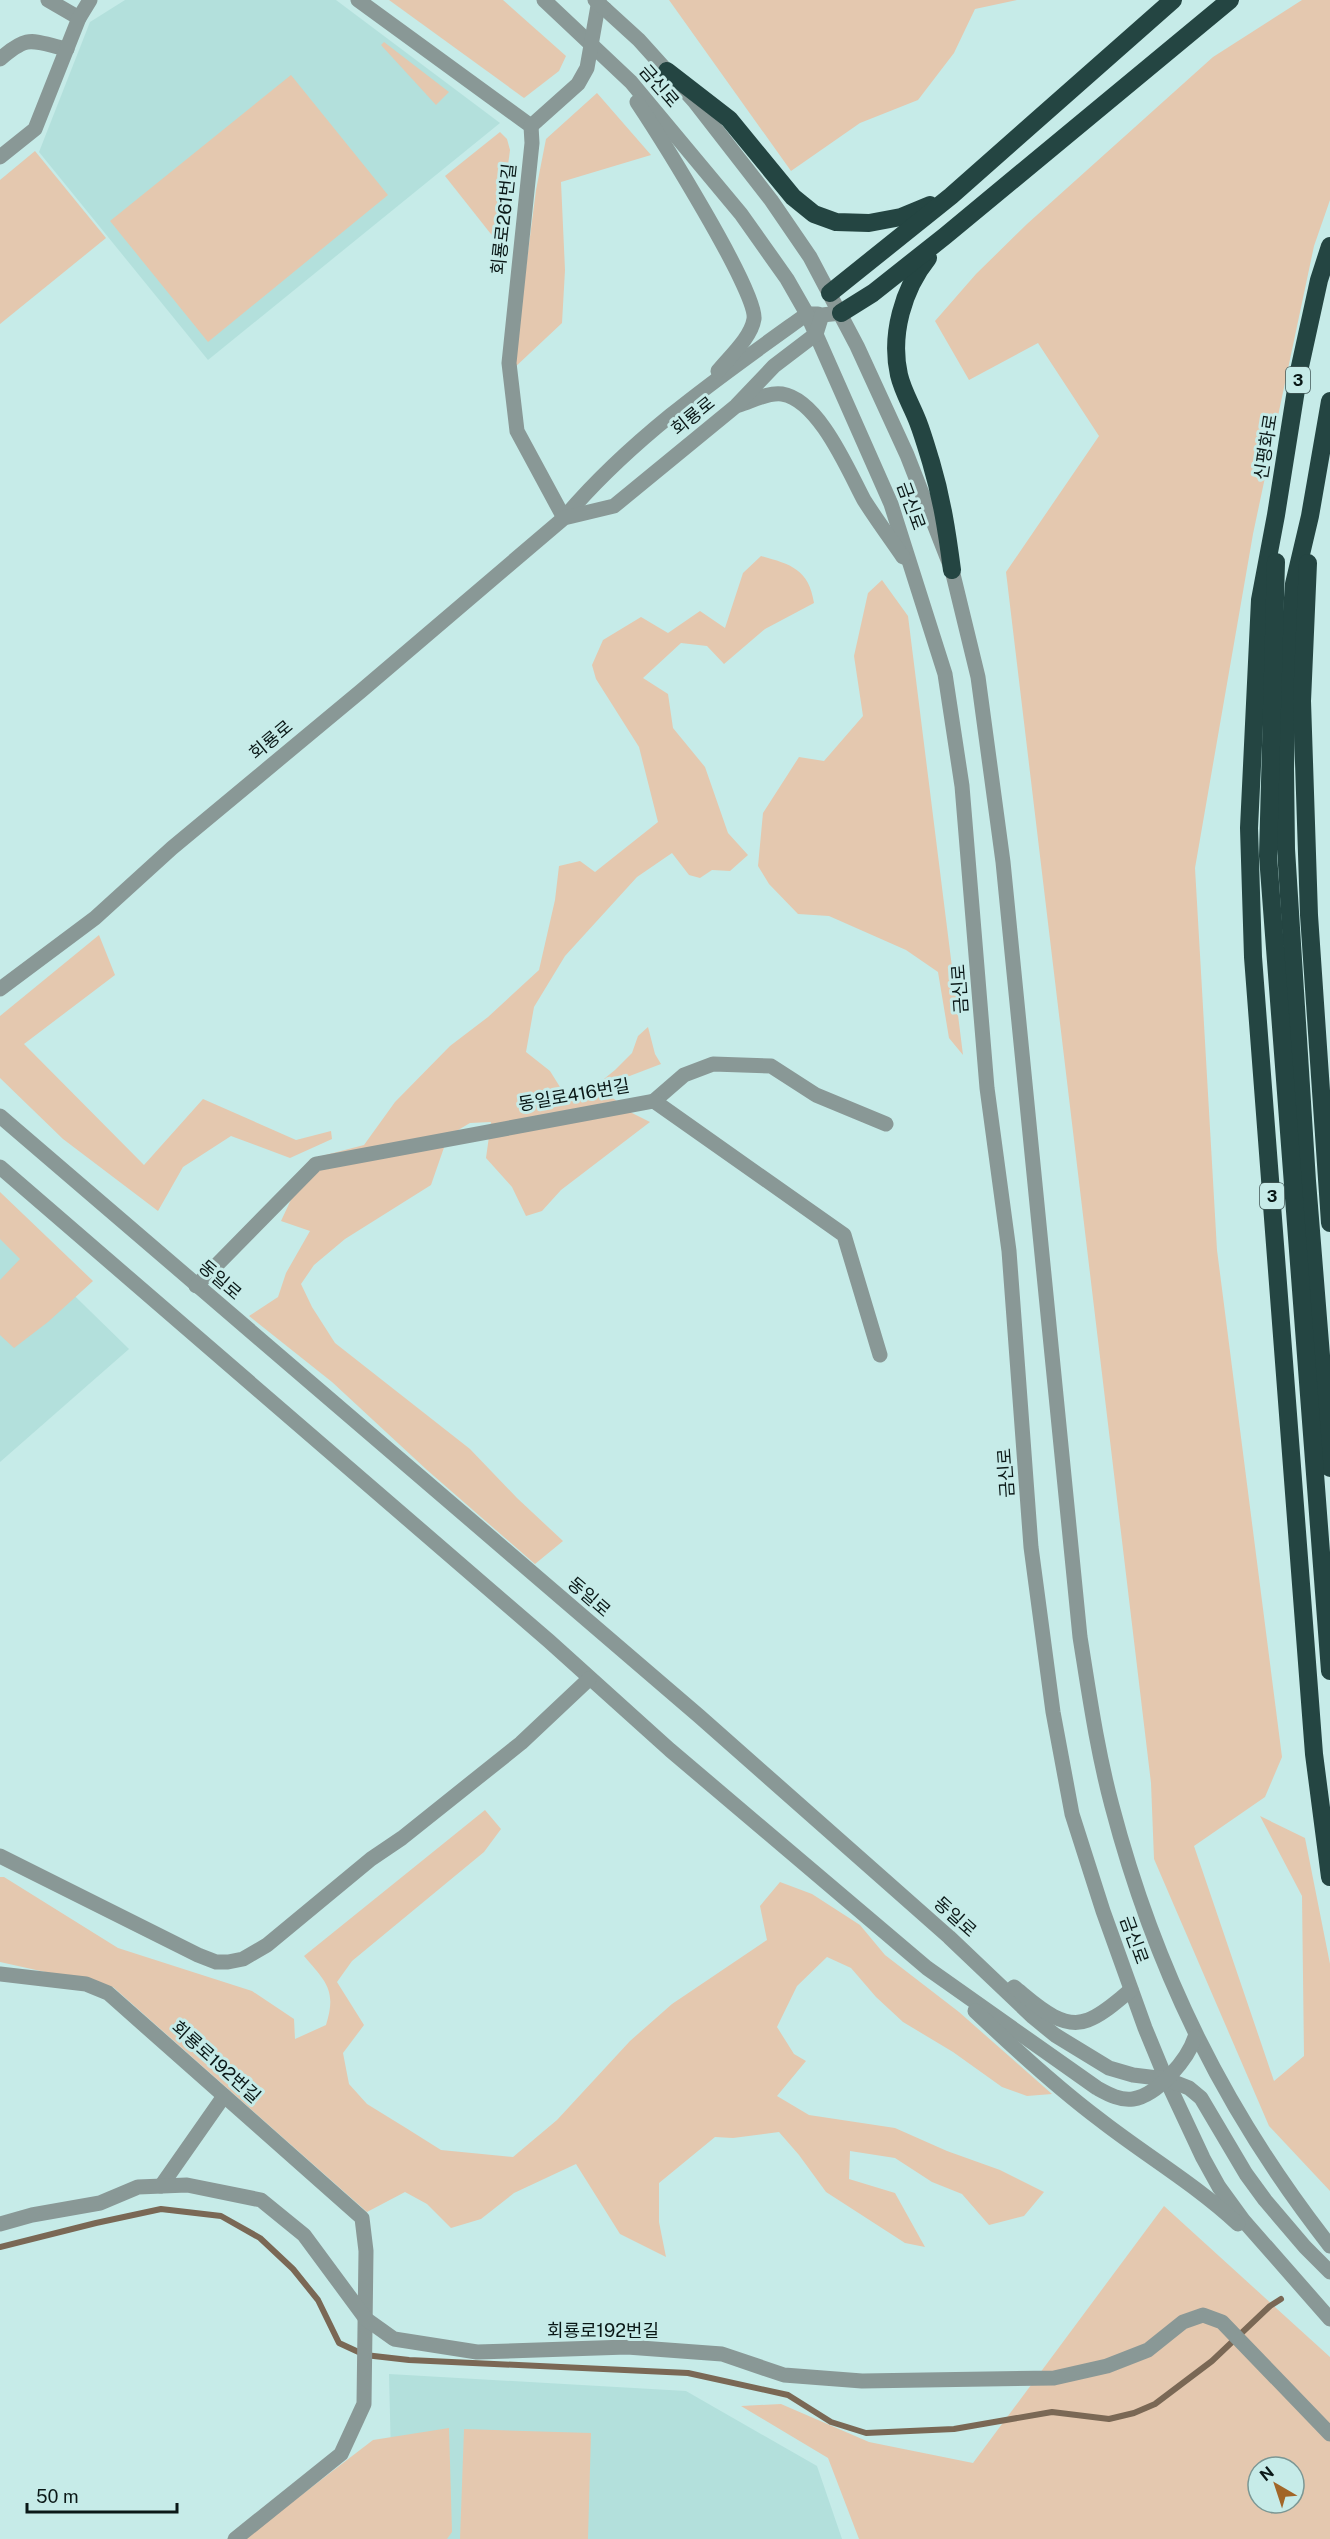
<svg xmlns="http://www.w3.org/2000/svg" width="1330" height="2539" viewBox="0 0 1330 2539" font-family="'Public Sans','Noto Sans KR',sans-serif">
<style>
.built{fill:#b3e0dc}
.green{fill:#e4c8af;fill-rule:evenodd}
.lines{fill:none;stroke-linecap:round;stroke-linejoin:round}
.stream{stroke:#7a6855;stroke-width:6}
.minor{stroke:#899896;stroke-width:15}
.highway{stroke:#244542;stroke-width:18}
.minor-bridge{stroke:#899896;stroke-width:15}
.labels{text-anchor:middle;stroke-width:6;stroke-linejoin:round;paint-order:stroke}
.shield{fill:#c6ebe8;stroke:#425756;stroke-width:1.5}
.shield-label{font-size:16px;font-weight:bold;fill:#0a1817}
.street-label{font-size:18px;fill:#0a1817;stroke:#c6ebe8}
</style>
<rect width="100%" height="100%" fill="#c6ebe8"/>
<g class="built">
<polygon points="125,0 336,0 500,123 208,360 39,152 90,22"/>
<polygon points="0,1223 129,1349 0,1462"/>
<polygon points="389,2374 686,2391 817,2466 842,2539 393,2539"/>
</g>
<g class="green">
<polygon points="389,0 503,0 566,56 559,71 524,98"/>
<polygon points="669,0 1017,0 975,9 954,53 918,100 860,123 791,171"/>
<polygon points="1302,0 1330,0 1330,200 1314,246 1253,534 1195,868 1217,1250 1282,1757 1265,1797 1194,1846 1274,2081 1304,2056 1302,1896 1260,1816 1305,1838 1330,1964 1330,2191 1269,2126 1154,1859 1151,1783 1006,572 1099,436 1038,343 969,380 935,321 976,274 1027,224 1213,57"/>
<polygon points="384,42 449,92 436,105 381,45"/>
<polygon points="291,75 388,195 208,342 110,221"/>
<polygon points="597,93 651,155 561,182 565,270 562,323 513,369 536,190 546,139"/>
<polygon points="500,132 507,139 510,150 498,243 445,176"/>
<polygon points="35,151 106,238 0,324 0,180"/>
<path d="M761,556C790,564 809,569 814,603L765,629L724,664L707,646L681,643L643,678L668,694L673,728L705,767L728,833L748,855L730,871L712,870L700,878L689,875L672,853L637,877L565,956L534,1007L526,1052L550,1071L565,1095L594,1087L615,1070L632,1053L638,1036L648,1027L655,1054L661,1064L627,1077L609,1095L632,1113L650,1122L561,1190L542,1211L526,1216L512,1187L486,1158L491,1122L470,1123L448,1136L431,1185L345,1239L314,1265L301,1284L312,1307L335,1343L470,1449L517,1498L563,1541L535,1564L427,1470L332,1382L249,1316L278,1297L286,1273L310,1231L281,1221L310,1159L364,1145L395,1102L450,1046L488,1017L539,970L555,900L559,866L580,861L595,872L658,822L639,747L596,679L592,665L603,640L641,617L668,633L700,611L725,628L743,573Z"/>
<polygon points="882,580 908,616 963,1055 949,1038 938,972 906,950 829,916 798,914 769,884 758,866 763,813 799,757 824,761 863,716 854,656 868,593"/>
<polygon points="99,935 115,975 24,1044 144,1165 203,1099 296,1140 331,1131 332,1139 290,1158 231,1136 183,1167 158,1211 63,1139 0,1078 0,1016"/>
<polygon points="0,1192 93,1281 48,1322 14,1348 0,1335 0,1280 20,1259 0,1239"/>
<path d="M485,1810L501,1829L484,1852L352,1961L337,1982L364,2025L343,2053L349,2084L367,2104L406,2128L441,2150L513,2157L557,2120L630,2041L672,2004L767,1940L760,1906L780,1882L812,1894L860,1925L885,1955L959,2012L1052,2094L1027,2096L1002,2087L953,2052L903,2022L876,1997L851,1968L827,1957L797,1986L777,2027L794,2054L806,2061L777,2096L809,2115L895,2128L947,2151L1000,2170L1044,2192L1024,2216L989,2225L962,2194L932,2182L895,2158L850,2151L849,2179L895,2193L925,2247L905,2243L826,2192L799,2155L779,2132L733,2138L715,2137L659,2183V2222L666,2257L620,2234L576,2164L514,2193L481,2219L451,2228L427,2204L405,2192L367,2212L113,1987L0,1962V1877H4L118,1948L252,1991L294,2019L295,2039L326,2025C337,1990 326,1982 304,1956Z"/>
<path d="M1164,2206L1330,2357V2539H859L828,2458L741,2406L781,2404L869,2442L973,2463ZM1258,2467H1294V2503H1258Z"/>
<polygon points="449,2428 452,2532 447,2539 244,2539 373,2440"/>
<polygon points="464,2429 591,2433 588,2539 460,2539"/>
</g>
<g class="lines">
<polyline class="stream" points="0,2247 96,2223 161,2209 221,2216 260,2238 293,2269 318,2300 339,2343 365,2355 409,2360 688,2373 788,2395 831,2422 866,2433 954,2429 1052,2412 1109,2419 1134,2413 1155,2404 1212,2361 1270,2306 1281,2299"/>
<g class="minor">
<polyline points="48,0 79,18"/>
<path d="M358,0L531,126L532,143L509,363L517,431L564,518C632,437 722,375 807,314H818"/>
<polyline points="544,0 631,82 741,214 787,279 807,314 891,504 945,674 962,786 987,1088 1009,1251 1031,1547 1053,1712 1072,1814 1103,1911 1145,2028 1166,2079 1203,2158 1219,2187 1243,2220 1330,2319"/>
<path d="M605,9L639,40L694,101L771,200L810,257L857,346L907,455L952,570L978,677L1003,862L1080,1637C1089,1693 1097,1750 1112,1806C1155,1970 1225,2112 1330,2246"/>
<path d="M0,59C29,34 31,41 67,49"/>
<path d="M637,102C657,132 758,292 754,319C751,338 729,357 718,371"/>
<polyline points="531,126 578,84 587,68 599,0"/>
<polyline points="0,157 35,129 79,18 90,0"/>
<path d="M739,405C752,401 768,392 782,394C819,400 848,470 864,500C876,519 890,538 903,557"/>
<polyline points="0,989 95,918 172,848 361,691 564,518 614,506 736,406 774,366 816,334 822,315 841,313"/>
<polyline points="654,1101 684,1075 713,1064 771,1066 816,1095 886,1124"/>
<polyline points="0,1116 699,1716 949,1937 1033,2017 1055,2035 1109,2068 1133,2075 1166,2079 1189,2088 1201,2098 1246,2174 1265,2200 1305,2247 1330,2272"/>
<path d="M0,1167L549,1641L670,1750L927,1968L1097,2088C1108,2094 1120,2101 1133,2099C1158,2095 1188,2059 1195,2037"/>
<polyline points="196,1286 316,1164 654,1101 844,1235 880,1355"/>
<polyline points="0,1856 198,1955 216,1962 228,1962 243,1959 267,1945 371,1859 402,1838 521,1743 589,1679"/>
<polyline points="0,1974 86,1984 108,1993 362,2218 366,2251 364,2404 341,2454 235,2539"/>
<path d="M1014,1987C1033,2002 1061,2031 1088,2020C1104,2014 1118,2000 1131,1990"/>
<path d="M975,2011C1015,2049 1055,2086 1099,2119C1145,2155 1195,2184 1238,2224"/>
<polyline points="161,2186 224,2096"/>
<polyline points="0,2224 32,2215 100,2203 138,2187 187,2185 261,2200 304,2235 366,2319 394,2339 477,2352 627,2347 722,2354 784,2375 862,2381 1054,2378 1107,2366 1148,2350 1183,2322 1203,2315 1222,2322 1330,2434"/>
</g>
<g class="highway">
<polyline points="667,71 729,119 793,197 814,214 836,222 869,223 901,217 930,205"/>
<polyline points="1330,246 1319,280 1299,371 1276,515 1260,600 1249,828 1253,957 1314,1754 1330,1877"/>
<path d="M928,258C903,289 890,335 899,375C903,392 912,406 918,422C923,435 927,449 931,462C942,499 947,532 952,570"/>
<polyline points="830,293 951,196 1173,0"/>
<polyline points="841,313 873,293 945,236 1230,0"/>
<polyline points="1330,401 1310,516 1294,584 1287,680 1285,769 1286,849 1307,1181 1330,1468"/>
<polyline points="1276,562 1268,856 1330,1671"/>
<polyline points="1308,563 1302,701 1309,915 1330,1223"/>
</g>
<polyline class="minor-bridge" points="595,0 605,9"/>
</g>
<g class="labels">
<g class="shield">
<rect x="1286" y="367" width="24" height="26" rx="4.5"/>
<rect x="1260" y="1183" width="24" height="26" rx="4.5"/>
</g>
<g class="shield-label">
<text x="1298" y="386">3</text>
<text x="1272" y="1202">3</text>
</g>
<g class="street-label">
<text transform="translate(659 86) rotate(49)" y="6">금신로</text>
<text transform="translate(504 219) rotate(-84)" y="6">회룡로261번길</text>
<text transform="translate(693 416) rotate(-39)" y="6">회룡로</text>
<text transform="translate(1266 447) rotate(-81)" y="6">신평화로</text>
<text transform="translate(911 506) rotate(70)" y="6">금신로</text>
<text transform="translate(271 740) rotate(-40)" y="6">회룡로</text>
<text transform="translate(960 989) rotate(-94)" y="6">금신로</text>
<text transform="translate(574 1095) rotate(-10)" y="6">동일로416번길</text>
<text transform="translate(220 1280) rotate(41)" y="6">동일로</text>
<text transform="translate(1006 1473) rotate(-94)" y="6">금신로</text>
<text transform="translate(589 1597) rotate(41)" y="6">동일로</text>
<text transform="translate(955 1917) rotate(42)" y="6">동일로</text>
<text transform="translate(1134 1940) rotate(70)" y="6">금신로</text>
<text transform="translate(216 2062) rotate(42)" y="6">회룡로192번길</text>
<text x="603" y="2337">회룡로192번길</text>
</g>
</g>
<g transform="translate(1276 2485) rotate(321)"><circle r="28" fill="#c6ebe8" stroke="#7b9794" stroke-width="1.5"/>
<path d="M0-4.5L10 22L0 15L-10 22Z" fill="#a26628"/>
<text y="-9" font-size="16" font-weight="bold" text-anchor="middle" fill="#0a1817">N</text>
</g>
<path d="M27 2503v9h150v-9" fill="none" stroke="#0a1817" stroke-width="3"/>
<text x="36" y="2503" font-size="18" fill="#0a1817" stroke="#c6ebe8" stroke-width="4.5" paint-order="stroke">50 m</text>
</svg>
